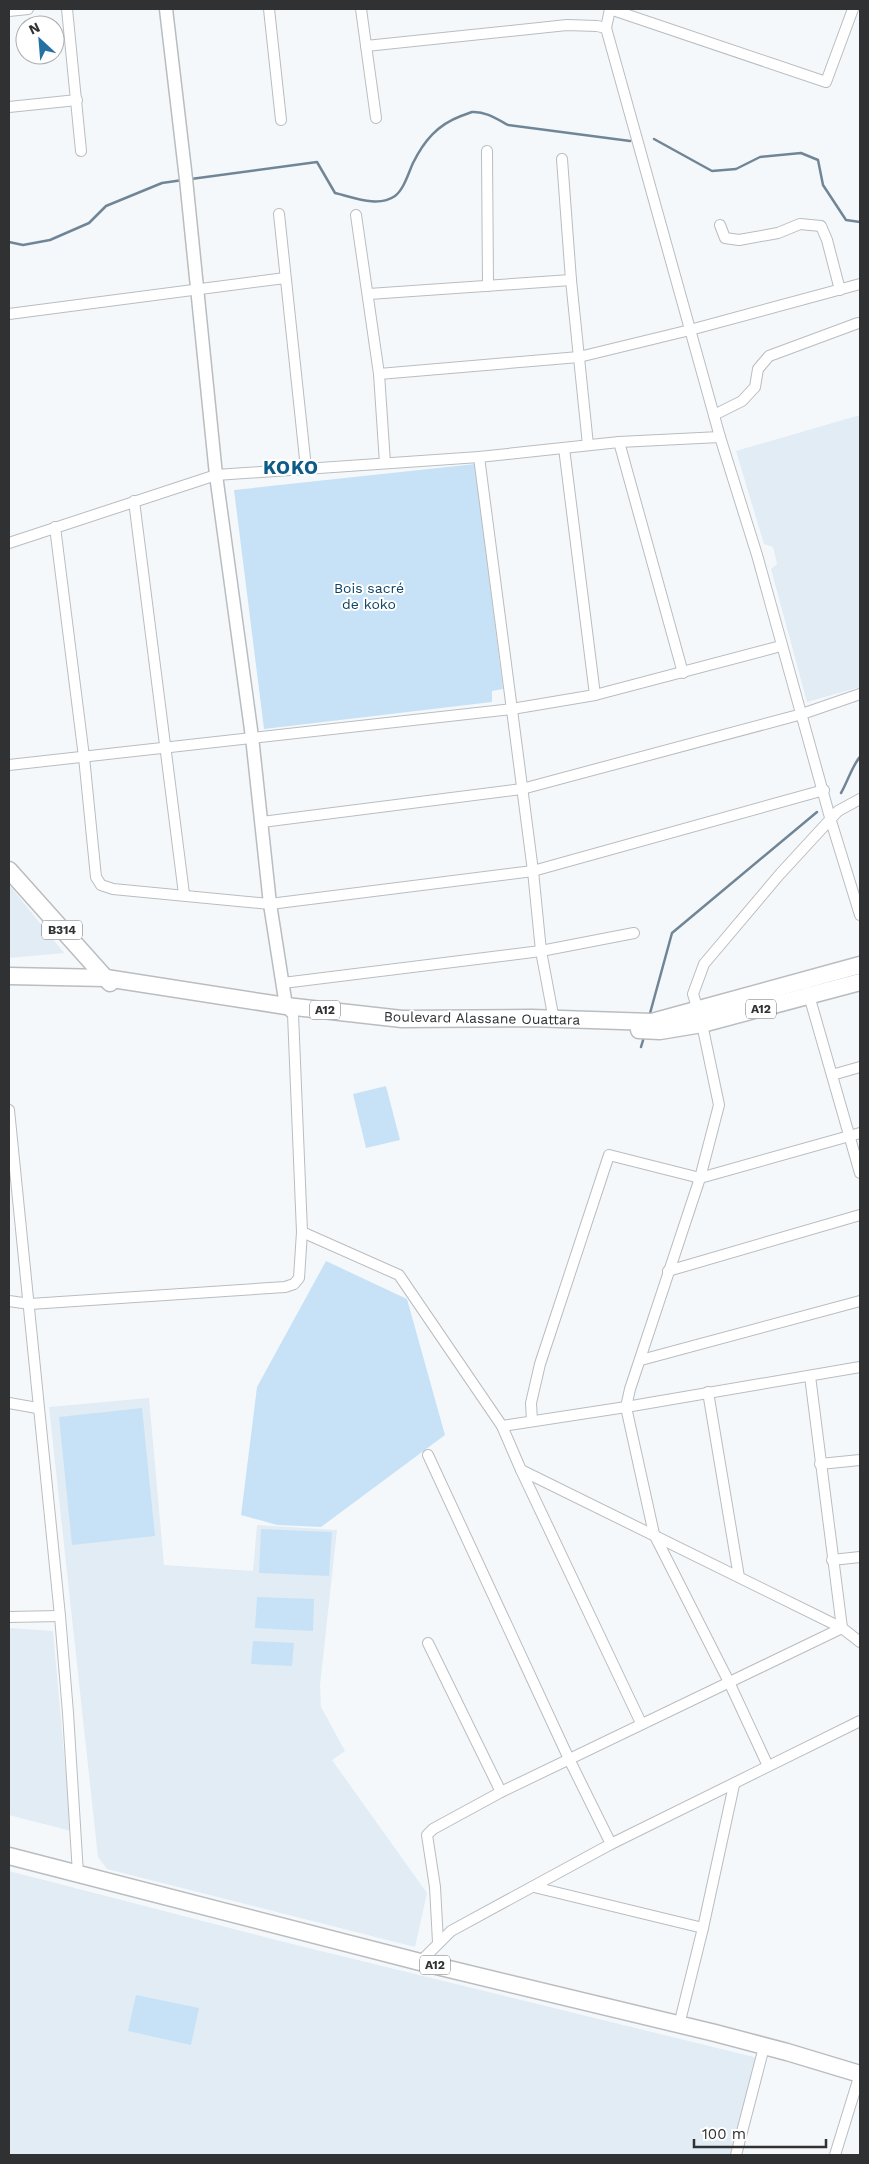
<svg xmlns="http://www.w3.org/2000/svg" width="869" height="2164" viewBox="0 0 869 2164" font-family="'Work Sans',sans-serif">
<style>
.built{fill:#e2ecf4}
.green{fill:#c7e2f7}
.lines{fill:none;stroke-linecap:round;stroke-linejoin:round}
.stream{stroke:#708697;stroke-width:2.5}
.minor-casing{stroke:#babdbf;stroke-width:12}
.tertiary-casing{stroke:#babdbf;stroke-width:15}
.primary-casing{stroke:#babdbf;stroke-width:19}
.minor{stroke:#fff;stroke-width:10}
.tertiary{stroke:#fff;stroke-width:12}
.primary{stroke:#fff;stroke-width:16}
.labels{text-anchor:middle;stroke-width:4;stroke-linejoin:round;paint-order:stroke}
.shield{fill:#fff;stroke:#6d6f70;stroke-width:1}
.shield-label{font-size:12px;font-weight:bold;fill:#2f3132}
.park-label{font-size:14px;fill:#0c4364;stroke:#fff}
.street-label{font-size:14px;fill:#2f3132;stroke:#fff}
.district-label{font-size:19px;font-weight:bold;letter-spacing:1px;fill:#0f5b88;stroke:#fff}
</style>
<rect width="100%" height="100%" fill="#f5f8fb"/>
<g class="built">
<polygon points="860,415 860,687 807,702 771,569 777,564 773,547 764,544 736,451"/>
<polygon points="10,886 64,953 9,958"/>
<polygon points="149,1398 164,1565 253,1571 257,1525 337,1530 320,1685 321,1707 345,1751 332,1760 427,1893 415,1947 107,1869 98,1857 49,1407"/>
<polygon points="9,1628 53,1631 71,1831 9,1815"/>
<polygon points="9,1871 280,1941 758,2058 733,2155 9,2155"/>
</g>
<g class="green">
<polygon points="475,464 503,689 492,691 492,702 264,729 234,490"/>
<polygon points="386,1086 400,1140 366,1148 353,1094"/>
<polygon points="326,1261 407,1299 445,1435 321,1527 277,1525 241,1515 257,1387"/>
<polygon points="142,1408 155,1536 72,1545 59,1417"/>
<polygon points="261,1529 332,1532 329,1576 259,1573"/>
<polygon points="257,1597 314,1599 313,1631 255,1628"/>
<polygon points="253,1641 294,1643 292,1666 251,1664"/>
<polygon points="136,1995 199,2008 191,2045 128,2031"/>
</g>
<g class="lines">
<g class="stream">
<polyline points="654,139 712,171 736,169 760,157 801,153 818,160 823,185 846,220 860,222"/>
<path d="M191,179L317,162L335,193C353,197 378,208 395,196C404,189 408,174 413,163C424,141 437,125 461,116C464,115 469,113 472,112C485,111 497,119 508,125L630,141"/>
<polyline points="9,242 23,245 50,240 89,223 106,206 162,183 183,180"/>
<path d="M841,793C847,783 853,764 860,757"/>
<polyline points="649,1017 672,933 817,812"/>
<polyline points="641,1047 644,1037"/>
</g>
<defs>
<g id="minor">
<polyline points="67,9 81,151"/>
<polyline points="269,9 281,120"/>
<polyline points="361,9 376,118"/>
<polyline points="853,9 826,82 610,9 606,28 720,437 757,555 831,821 860,915"/>
<polyline points="9,11 28,9"/>
<polyline points="366,46 567,25 597,26 606,28"/>
<polyline points="9,107 77,100"/>
<polyline points="487,151 488,286"/>
<polyline points="562,159 571,280 588,445"/>
<polyline points="279,214 306,468"/>
<polyline points="356,215 379,374 385,463"/>
<polyline points="720,225 725,238 739,240 778,233 800,224 821,226 827,240 840,290"/>
<polyline points="369,294 571,280"/>
<polyline points="9,314 285,278"/>
<polyline points="379,374 579,357 690,330 860,284"/>
<polyline points="714,415 742,401 755,387 758,369 769,356 858,323"/>
<polyline points="619,442 683,673"/>
<polyline points="564,448 595,695"/>
<polyline points="479,457 533,871 541,951 554,1020 557,1022"/>
<polyline points="134,501 184,894"/>
<polyline points="55,527 84,757 96,877 101,885 113,889 270,904 533,871 824,790"/>
<polyline points="9,543 216,475 479,457 619,442 720,437"/>
<polyline points="9,765 512,709 595,695 781,646"/>
<polyline points="262,822 522,789 802,714 860,694"/>
<polyline points="283,983 541,951 634,933"/>
<polyline points="808,992 860,1173"/>
<polyline points="832,1075 860,1067"/>
<polyline points="9,1110 60,1616 68,1713 78,1874"/>
<polyline points="302,1232 399,1275 502,1426 521,1470 641,1723"/>
<polyline points="668,1271 860,1215"/>
<polyline points="9,1301 30,1304 285,1287 294,1284 299,1278 302,1232 293,1014"/>
<polyline points="641,1360 860,1301"/>
<polyline points="708,1392 739,1577"/>
<polyline points="9,1403 37,1408"/>
<polyline points="532,1421 531,1403 540,1364 609,1155 700,1178 860,1133"/>
<polyline points="502,1426 626,1407 860,1367"/>
<polyline points="428,1455 569,1759 611,1844"/>
<polyline points="820,1464 860,1460"/>
<polyline points="521,1470 842,1628 860,1642"/>
<polyline points="832,1560 860,1557"/>
<polyline points="9,1617 60,1616"/>
<polyline points="428,1643 501,1792"/>
<polyline points="768,1766 729,1682 654,1534 626,1407 630,1389 700,1178 719,1105 702,1024 693,994 704,964 780,874 838,811 860,799"/>
<polyline points="534,1887 703,1928"/>
<polyline points="438,1942 435,1887 427,1835 433,1829 501,1792 842,1628 810,1376"/>
<polyline points="420,1962 451,1931 611,1844 860,1721"/>
<polyline points="679,2025 703,1928 734,1785"/>
<polyline points="736,2155 764,2047"/>
<polyline points="835,2155 860,2074"/>
</g>
<polyline id="tertiary" points="166,9 186,179 216,475 252,737 270,904 286,1006 292,1012"/>
<g id="primary">
<polyline points="9,870 110,983"/>
<polyline points="9,976 106,978 286,1006 402,1019 531,1018 652,1022 860,965"/>
<polyline points="639,1030 660,1031 702,1024 860,982"/>
<polyline points="9,1856 420,1962 715,2033 787,2052 860,2074"/>
</g>
</defs>
<use href="#minor" class="minor-casing"/>
<use href="#tertiary" class="tertiary-casing"/>
<use href="#primary" class="primary-casing"/>
<use href="#minor" class="minor"/>
<use href="#tertiary" class="tertiary"/>
<use href="#primary" class="primary"/>
</g>
<g class="labels">
<g class="shield">
<rect x="42" y="920.5" width="40" height="19" rx="4"/>
<rect x="746" y="999.5" width="30" height="19" rx="4"/>
<rect x="310" y="1000.5" width="30" height="19" rx="4"/>
<rect x="420" y="1955.5" width="30" height="19" rx="4"/>
</g>
<g class="shield-label">
<text x="62" y="934">B314</text>
<text x="761" y="1013">A12</text>
<text x="325" y="1014">A12</text>
<text x="435" y="1969">A12</text>
</g>
<g class="park-label">
<text x="369" y="593">Bois sacré<tspan x="369" dy="16">de koko</tspan></text>
</g>
<g class="street-label">
<text transform="translate(482 1018) rotate(1)" y="5">Boulevard Alassane Ouattara</text>
</g>
<g class="district-label">
<text x="291" y="474">KOKO</text>
</g>
</g>
<rect width="869" height="2164" fill="none" stroke="#2f3132" stroke-width="20"/>
<g transform="translate(40 40) rotate(334)"><circle r="24" fill="#ffffff" stroke="#acadad"/>
<path d="M0-4L9 19L0 12L-9 19Z" fill="#2372a3"/>
<text y="-8" font-size="14" font-weight="bold" text-anchor="middle" fill="#2f3132">N</text>
</g>
<path d="M694 2139v8h132v-8" fill="none" stroke="#2f3132" stroke-width="2.5"/>
<text x="702" y="2139" font-size="15" fill="#2f3132" stroke="#ffffff" stroke-width="4" paint-order="stroke">100 m</text>
</svg>
